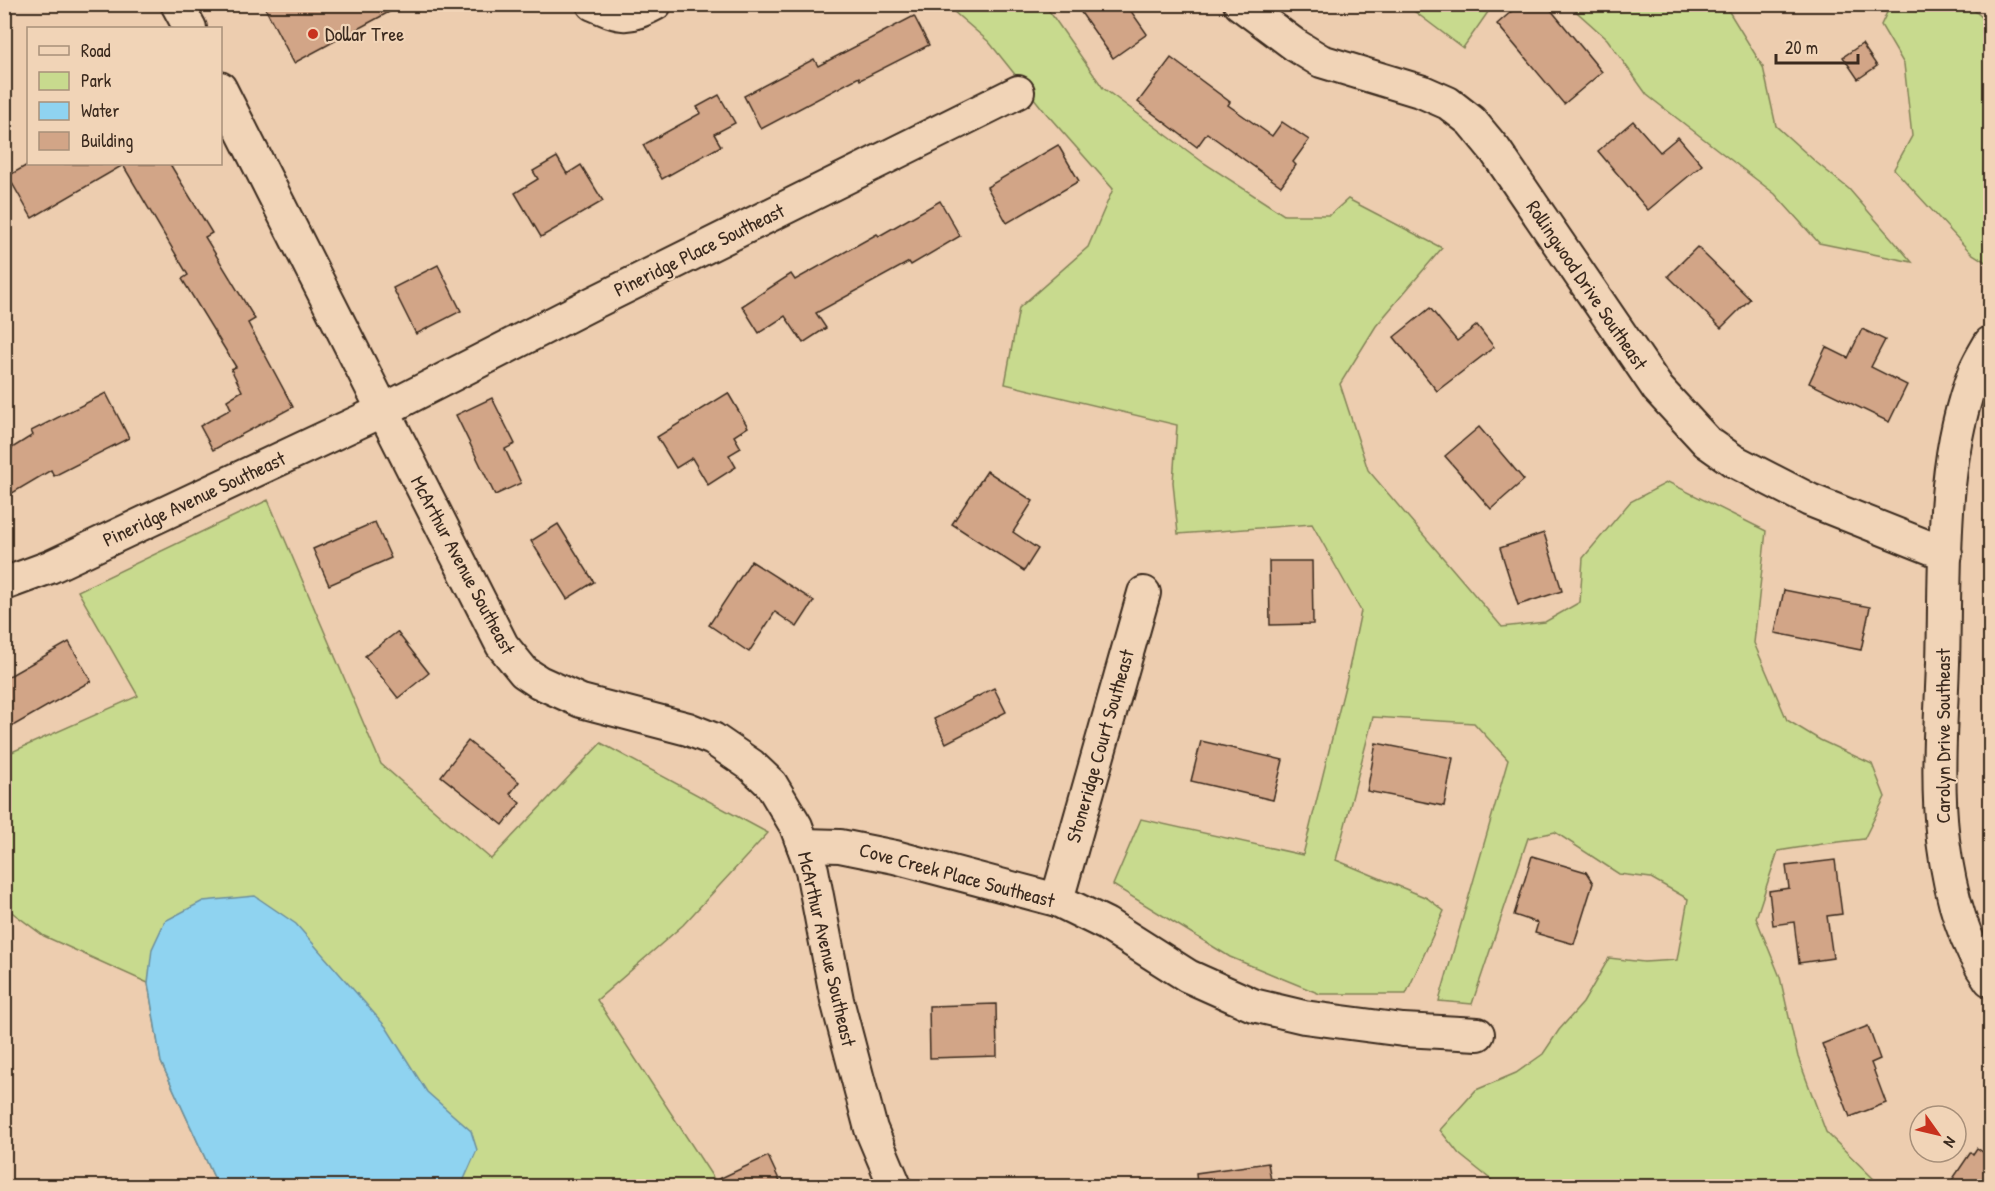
<svg xmlns="http://www.w3.org/2000/svg" width="1995" height="1191" viewBox="0 0 1995 1191" font-family="'Patrick Hand',sans-serif">
<style>
.green{fill:#c8da8e;stroke:#828256;stroke-width:1.5}
.water{fill:#8fd3f0;stroke:#6d8f9c;stroke-width:1.5}
.building{fill:#d2a587;stroke:#3b2a1e;stroke-width:1.5}
.lines{fill:none;stroke-linecap:round;stroke-linejoin:round}
.minor-casing{stroke:#3b2a1e;stroke-width:36}
.minor{stroke:#f1d4b7;stroke-width:32}
.poi-dot{fill:#c8321e;stroke:#f1d4b7;stroke-width:2}
.labels{text-anchor:middle;stroke-width:4.5;stroke-linejoin:round;paint-order:stroke}
.poi-label{font-size:20px;fill:#3b2a1e;stroke:#f1d4b7;text-anchor:start}
.street-label{font-size:20px;fill:#3b2a1e;stroke:#f1d4b7}
</style>
<rect width="100%" height="100%" fill="#edcdaf"/>
<filter id="ink" filterUnits="userSpaceOnUse"><feTurbulence type="fractalNoise" baseFrequency=".0167" numOctaves="2"/><feDisplacementMap in="SourceGraphic" scale="12" xChannelSelector="R" yChannelSelector="G"/><feConvolveMatrix kernelMatrix="1 2 1 2 8 2 1 2 1" color-interpolation-filters="sRGB"/></filter>
<g filter="url(#ink)">
<g class="green">
<polygon points="1891,4 1971,5 1975,11 1990,24 1990,265 1971,253 1894,169 1912,136 1904,64 1881,25"/>
<polygon points="946,5 1045,5 1103,88 1204,163 1284,215 1330,215 1348,199 1442,248 1376,326 1340,384 1368,470 1502,627 1545,622 1580,602 1583,558 1630,502 1668,482 1766,531 1754,643 1787,720 1820,740 1872,764 1885,797 1864,839 1822,844 1778,851 1756,918 1780,977 1798,1057 1826,1132 1879,1184 1879,1186 1499,1186 1459,1154 1440,1130 1476,1090 1516,1073 1543,1054 1559,1030 1583,1003 1609,958 1644,962 1677,960 1688,899 1651,878 1619,874 1555,832 1528,838 1472,1004 1439,1001 1508,760 1474,723 1373,717 1336,860 1427,898 1444,911 1406,994 1320,994 1230,957 1113,885 1141,819 1303,855 1347,678 1361,611 1312,524 1178,534 1173,482 1177,425 1005,384 1019,308 1088,247 1113,189 1045,112 989,42"/>
<polygon points="1406,5 1498,5 1488,12 1463,48"/>
<polygon points="1569,5 1725,5 1763,67 1776,126 1817,163 1849,189 1912,262 1819,243 1775,194 1647,95 1607,39"/>
<polygon points="268,500 381,764 491,859 601,743 768,833 683,925 597,1000 714,1179 714,1186 218,1186 161,1062 148,983 44,936 5,907 5,755 138,696 78,591"/>
</g>
<polygon class="water" points="255,896 296,924 386,1027 427,1092 471,1131 477,1150 461,1186 218,1186 161,1062 148,983 152,949 165,921 203,901"/>
<g class="building">
<polygon points="263,4 404,4 294,63"/>
<polygon points="1075,4 1126,4 1147,34 1113,58"/>
<polygon points="1520,4 1546,4 1602,72 1564,104 1497,24"/>
<polygon points="914,16 929,45 860,80 859,77 761,129 744,96 814,59 818,66"/>
<polygon points="1862,44 1877,66 1858,79 1843,57"/>
<polygon points="1171,58 1230,102 1228,105 1272,136 1282,122 1309,140 1293,162 1296,165 1281,186 1207,133 1197,147 1138,102"/>
<polygon points="719,95 735,123 714,134 721,146 662,179 643,145 701,113 697,107"/>
<polygon points="1633,121 1660,152 1678,137 1702,165 1648,210 1598,151"/>
<polygon points="1058,145 1079,181 1007,223 987,187"/>
<polygon points="557,157 567,174 581,165 603,201 541,237 515,193 538,179 533,171"/>
<polygon points="29,164 170,164 212,233 205,237 255,319 248,323 293,407 213,450 200,426 231,409 227,400 242,391 231,369 236,367 182,279 188,275 123,165 32,218 8,176"/>
<polygon points="940,201 960,236 911,265 909,262 816,313 826,328 803,343 785,316 759,333 742,306 791,274 795,280 877,234 879,236"/>
<polygon points="1697,247 1750,299 1721,328 1668,276"/>
<polygon points="438,265 461,311 416,334 393,288"/>
<polygon points="1430,308 1457,341 1477,325 1494,347 1437,391 1394,337"/>
<polygon points="1862,329 1885,340 1871,367 1907,385 1889,422 1809,383 1826,347 1848,358"/>
<polygon points="106,393 129,438 54,476 51,470 4,498 4,453 33,435 31,431"/>
<polygon points="728,393 748,427 734,436 741,448 729,455 736,467 708,485 692,458 676,468 657,437"/>
<polygon points="492,398 515,444 505,449 521,483 495,495 456,415"/>
<polygon points="1479,427 1524,480 1491,509 1445,456"/>
<polygon points="987,471 1033,501 1013,532 1038,549 1024,571 952,524"/>
<polygon points="375,522 391,558 329,585 313,549"/>
<polygon points="558,524 594,582 567,599 531,541"/>
<polygon points="1544,533 1562,591 1518,605 1500,548"/>
<polygon points="751,561 814,601 797,627 775,612 749,652 709,625"/>
<polygon points="1269,561 1312,561 1313,624 1270,625"/>
<polygon points="1784,590 1870,607 1861,650 1775,633"/>
<polygon points="397,632 429,673 398,698 365,656"/>
<polygon points="69,642 91,681 11,727 4,715 4,679"/>
<polygon points="994,688 1006,712 946,743 934,719"/>
<polygon points="468,741 519,782 510,794 520,803 503,825 441,776"/>
<polygon points="1201,741 1283,760 1273,800 1191,781"/>
<polygon points="1376,743 1453,758 1444,806 1367,791"/>
<polygon points="1532,856 1586,872 1593,883 1574,944 1535,933 1538,923 1514,915"/>
<polygon points="1835,860 1842,914 1827,916 1833,958 1799,963 1794,922 1773,925 1769,891 1789,888 1786,866"/>
<polygon points="996,1004 997,1056 930,1058 929,1006"/>
<polygon points="1868,1026 1880,1059 1871,1063 1886,1103 1850,1117 1822,1044"/>
<polygon points="1977,1148 1990,1157 1990,1186 1948,1186 1971,1152 1973,1154"/>
<polygon points="768,1156 782,1186 704,1186"/>
<polygon points="1268,1163 1272,1186 1197,1186 1196,1173"/>
</g>
<g class="lines">
<defs>
<g id="minor">
<polyline points="177,4 190,28"/>
<path d="M593,4C621,16 627,19 655,4"/>
<polyline points="1240,4 1295,45 1321,61 1423,92 1448,103 1471,121 1495,150 1658,389 1707,442 1734,461 1810,500 1946,554"/>
<polyline points="220,88 502,645 524,672 539,682 581,701 688,729 713,739 751,765 771,784 796,826 812,870 837,1000 871,1129 895,1186"/>
<path d="M1990,343C1985,352 1979,361 1975,371C1939,462 1946,566 1943,663C1941,721 1936,781 1943,840C1949,888 1961,940 1990,980"/>
<polyline points="4,584 50,567 382,411 593,303 1018,92"/>
<polyline points="803,845 840,846 895,857 1057,900 1106,924 1188,976 1253,1005 1304,1017 1403,1030 1478,1034"/>
<polyline points="1057,900 1144,593"/>
</g>
</defs>
<use href="#minor" class="minor-casing"/>
<use href="#minor" class="minor"/>
</g>
</g>
<circle class="poi-dot" cx="313" cy="34" r="6"/>
<g class="labels">
<g class="poi-label">
<text x="325" y="41">Dollar Tree</text>
</g>
<g class="street-label">
<text transform="translate(699 250) rotate(-26)" y="7">Pineridge Place Southeast</text>
<text transform="translate(1587 285) rotate(56)" y="7">Rollingwood Drive Southeast</text>
<text transform="translate(194 499) rotate(-25)" y="7">Pineridge Avenue Southeast</text>
<text transform="translate(463 565) rotate(62)" y="7">McArthur Avenue Southeast</text>
<text transform="translate(1943 736) rotate(-90)" y="7">Carolyn Drive Southeast</text>
<text transform="translate(1100 746) rotate(-74)" y="7">Stoneridge Court Southeast</text>
<text transform="translate(957 875) rotate(15)" y="7">Cove Creek Place Southeast</text>
<text transform="translate(827 949) rotate(77)" y="7">McArthur Avenue Southeast</text>
</g>
</g>
<rect width="1995" height="1191" fill="none" stroke="#f1d4b7" stroke-width="24"/>
<rect x="12" y="12" width="1971" height="1167" fill="none" stroke="#3b2a1e" stroke-width="2" filter="url(#ink)"/>
<rect x="27" y="27" width="195" height="138" fill="#f1d4b7" stroke="#a8907a" stroke-width="1.5"/>
<rect x="39" y="46" width="30" height="9" fill="#f1d4b7" stroke="#a8907a" stroke-width="1.5"/>
<text x="81" y="57" font-size="18" fill="#3b2a1e">Road</text>
<rect x="39" y="72" width="30" height="18" fill="#c8da8e" stroke="#a8907a" stroke-width="1.5"/>
<text x="81" y="87" font-size="18" fill="#3b2a1e">Park</text>
<rect x="39" y="102" width="30" height="18" fill="#8fd3f0" stroke="#a8907a" stroke-width="1.5"/>
<text x="81" y="117" font-size="18" fill="#3b2a1e">Water</text>
<rect x="39" y="132" width="30" height="18" fill="#d2a587" stroke="#a8907a" stroke-width="1.5"/>
<text x="81" y="147" font-size="18" fill="#3b2a1e">Building</text>
<g transform="translate(1938 1134) rotate(124)"><circle r="28" fill="#f1d4b7" stroke="#a8907a" stroke-width="1.5"/>
<path d="M0-4.5L10 22L0 15L-10 22Z" fill="#c8321e"/>
<text y="-9" font-size="16" font-weight="bold" text-anchor="middle" fill="#3b2a1e">N</text>
</g>
<path d="M1776 54v9h82v-9" fill="none" stroke="#3b2a1e" stroke-width="3"/>
<text x="1785" y="54" font-size="18" fill="#3b2a1e" stroke="#f1d4b7" stroke-width="4.5" paint-order="stroke">20 m</text>
</svg>
